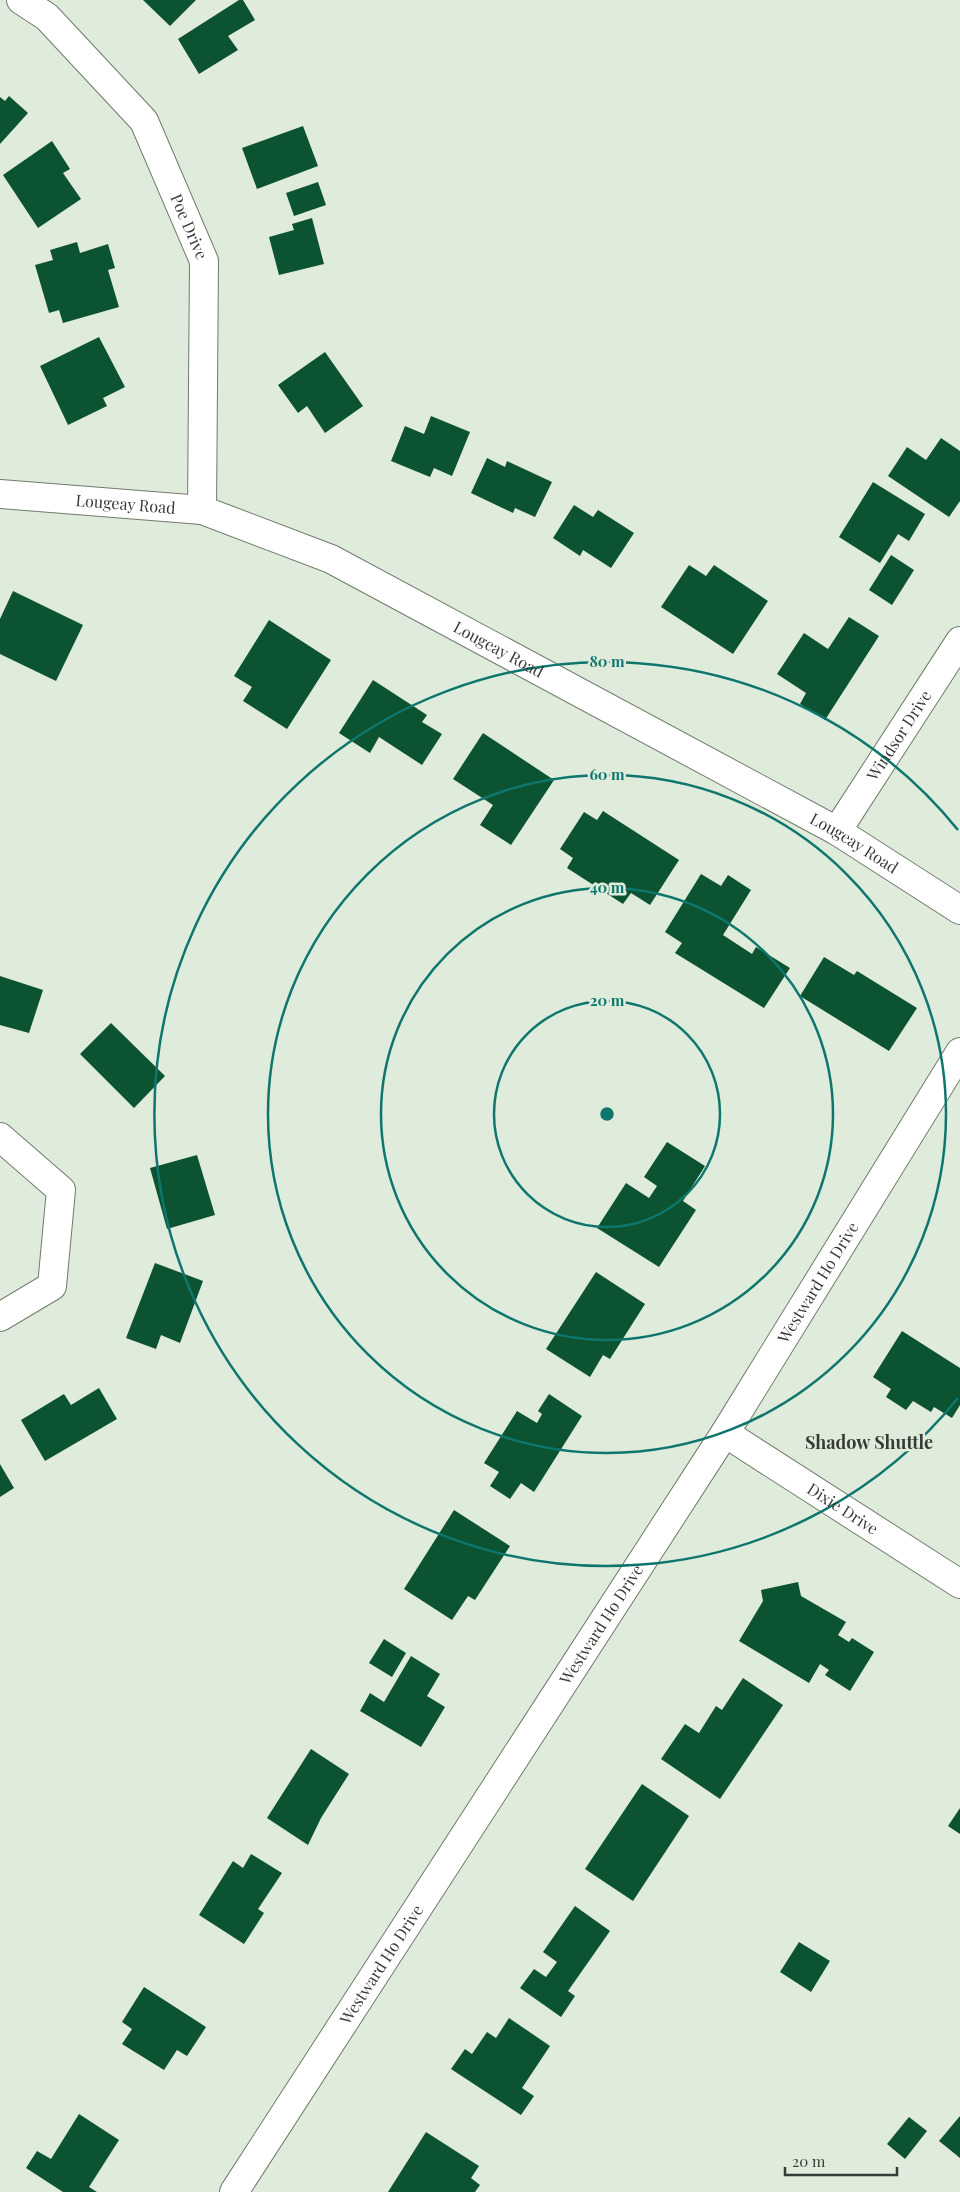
<svg xmlns="http://www.w3.org/2000/svg" width="960" height="2192" viewBox="0 0 960 2192" font-family="'Playfair Display',serif">
<style>
.building{fill:#0c5332}
.lines{fill:none;stroke-linecap:round;stroke-linejoin:round}
.minor-casing{stroke:#707b6c;stroke-width:30}
.tertiary-casing{stroke:#707b6c;stroke-width:30}
.minor{stroke:#fff;stroke-width:28}
.tertiary{stroke:#fff;stroke-width:28}
.ring{fill:none;stroke:#0f766e;stroke-width:2.5}
.labels{text-anchor:middle;stroke-width:5;stroke-linejoin:round;paint-order:stroke}
.street-label{font-size:16px;fill:#373b35;stroke:#dfebdb}
.neighbourhood-label{font-size:18px;font-weight:bold;fill:#373b35;stroke:#dfebdb}
.centre{fill:#0f766e;stroke:#dfebdb;stroke-width:2.5}
.ring-label{font-size:15px;text-anchor:middle;font-weight:bold;fill:#0f766e;stroke:#dfebdb;stroke-width:5;stroke-linejoin:round;paint-order:stroke}
</style>
<rect width="100%" height="100%" fill="#dfebdb"/>
<g class="building">
<polygon points="143,0 196,0 170,26"/>
<polygon points="239,0 243,0 255,20 228,36 238,50 199,74 178,39"/>
<polygon points="9,96 28,113 0,144 0,97 5,101"/>
<polygon points="303,126 318,166 257,189 242,148"/>
<polygon points="52,141 70,169 63,173 81,199 38,228 3,175"/>
<polygon points="318,182 326,205 294,216 286,193"/>
<polygon points="312,218 324,264 279,275 269,237 294,230 292,224"/>
<polygon points="77,242 80,253 108,244 115,268 108,270 119,307 63,323 59,310 49,313 35,265 53,260 50,250"/>
<polygon points="99,337 125,387 103,398 107,406 68,425 40,366"/>
<polygon points="325,352 363,406 325,433 307,406 298,413 278,385"/>
<polygon points="431,416 470,432 452,476 434,468 430,477 391,461 405,426 424,434"/>
<polygon points="941,438 960,451 960,501 949,517 888,476 907,447 926,460"/>
<polygon points="487,458 505,467 507,461 552,482 535,517 515,508 513,513 471,493"/>
<polygon points="873,482 925,514 909,541 898,534 880,563 839,537"/>
<polygon points="574,505 593,517 598,510 634,533 611,568 583,550 580,556 553,538"/>
<polygon points="891,555 914,570 892,605 869,590"/>
<polygon points="689,565 706,576 714,565 768,601 733,654 661,607"/>
<polygon points="13,591 83,625 56,681 0,654 0,619"/>
<polygon points="849,617 879,636 825,720 800,704 806,693 777,674 804,633 828,649"/>
<polygon points="269,620 331,660 287,729 243,701 252,687 234,676"/>
<polygon points="373,680 427,715 422,722 442,734 422,765 379,737 370,753 339,733"/>
<polygon points="483,733 554,780 511,845 480,825 493,805 453,779"/>
<polygon points="603,811 679,860 650,905 631,893 623,904 567,868 573,858 560,849 584,812 597,820"/>
<polygon points="701,874 721,886 728,875 751,890 723,935 752,954 756,947 790,968 764,1008 675,953 682,943 665,932"/>
<polygon points="824,957 854,975 857,971 917,1008 889,1051 800,996"/>
<polygon points="0,976 43,990 29,1033 0,1025"/>
<polygon points="111,1023 165,1076 134,1108 80,1054"/>
<polygon points="667,1142 705,1166 683,1201 696,1210 659,1267 597,1228 626,1183 649,1198 657,1186 644,1177"/>
<polygon points="197,1155 215,1215 167,1229 150,1168"/>
<polygon points="155,1263 203,1281 180,1343 161,1335 156,1349 126,1338"/>
<polygon points="596,1272 645,1304 610,1359 603,1355 590,1377 546,1349"/>
<polygon points="902,1331 960,1368 960,1405 952,1418 934,1407 931,1412 913,1401 906,1410 886,1397 891,1389 873,1377"/>
<polygon points="99,1388 117,1419 45,1461 21,1420 64,1394 71,1405"/>
<polygon points="549,1394 582,1416 534,1492 521,1483 510,1499 490,1486 499,1472 484,1463 517,1411 537,1423 542,1414 538,1411"/>
<polygon points="0,1464 14,1488 0,1497"/>
<polygon points="454,1510 510,1546 475,1600 468,1596 452,1620 404,1589"/>
<polygon points="798,1582 801,1596 846,1622 838,1635 849,1642 852,1638 874,1652 850,1691 825,1675 829,1670 820,1664 809,1683 739,1641 763,1601 761,1590"/>
<polygon points="384,1639 406,1653 392,1677 369,1663"/>
<polygon points="411,1656 440,1674 427,1696 445,1707 421,1747 360,1711 370,1693 384,1702"/>
<polygon points="743,1678 783,1705 720,1799 661,1759 685,1724 699,1733 716,1706 722,1710"/>
<polygon points="311,1749 349,1774 321,1818 308,1845 267,1818"/>
<polygon points="642,1784 689,1816 633,1901 585,1869"/>
<polygon points="960,1808 960,1834 948,1826"/>
<polygon points="251,1854 282,1873 258,1909 264,1913 244,1944 199,1915 233,1861 243,1868"/>
<polygon points="575,1906 610,1931 568,1991 575,1996 561,2017 520,1988 534,1969 546,1977 557,1962 543,1952"/>
<polygon points="799,1942 830,1961 811,1992 780,1972"/>
<polygon points="144,1987 206,2027 187,2056 177,2050 164,2070 122,2044 132,2029 122,2022"/>
<polygon points="509,2018 550,2046 522,2088 534,2096 521,2115 451,2069 465,2049 472,2054 487,2032 496,2038"/>
<polygon points="79,2114 119,2140 89,2187 97,2192 63,2192 26,2168 37,2151 51,2159"/>
<polygon points="960,2116 960,2158 939,2141"/>
<polygon points="909,2117 927,2131 905,2159 887,2144"/>
<polygon points="426,2132 479,2166 471,2178 480,2185 475,2192 388,2192"/>
</g>
<g class="lines">
<defs>
<g id="minor">
<path id="s1" d="M21,0L47,17L144,121L204,261L202,510"/>
<path id="s2" d="M837,831L960,641"/>
<polyline points="0,1137 61,1190 52,1286 0,1317"/>
<path id="s3" d="M725,1433L960,1584"/>
<path id="s4" d="M234,2192L725,1433L960,1052"/>
</g>
<g id="tertiary">
<path id="s5" d="M0,494L202,510L331,559L837,831L960,910"/>
</g>
</defs>
<use href="#minor" class="minor-casing"/>
<use href="#tertiary" class="tertiary-casing"/>
<use href="#minor" class="minor"/>
<use href="#tertiary" class="tertiary"/>
</g>
<g class="ring">
<circle cx="607" cy="1114" r="113"/>
<circle cx="607" cy="1114" r="226"/>
<circle cx="607" cy="1114" r="339"/>
<path d="M958 1398A452 452 0 1 1 958 830"/>
</g>
<g class="labels">
<g class="street-label">
<text dy="6" stroke="none"><textPath href="#s1" startOffset="288">Poe Drive</textPath></text>
<text dy="6" stroke="none"><textPath href="#s5" startOffset="126">Lougeay Road</textPath></text>
<text dy="6" stroke="none"><textPath href="#s5" startOffset="531">Lougeay Road</textPath></text>
<text dy="6" stroke="none"><textPath href="#s2" startOffset="114">Windsor Drive</textPath></text>
<text dy="6" stroke="none"><textPath href="#s5" startOffset="936">Lougeay Road</textPath></text>
<text dy="6" stroke="none"><textPath href="#s4" startOffset="1081">Westward Ho Drive</textPath></text>
<text dy="6" stroke="none"><textPath href="#s3" startOffset="140">Dixie Drive</textPath></text>
<text dy="6" stroke="none"><textPath href="#s4" startOffset="676">Westward Ho Drive</textPath></text>
<text dy="6" stroke="none"><textPath href="#s4" startOffset="271">Westward Ho Drive</textPath></text>
</g>
<g class="neighbourhood-label">
<text x="869" y="1449">Shadow Shuttle</text>
</g>
</g>
<circle cx="607" cy="1114" r="8" class="centre"/>
<g class="ring-label">
<text x="607" y="667">80 m</text>
<text x="607" y="780">60 m</text>
<text x="607" y="893">40 m</text>
<text x="607" y="1006">20 m</text>
</g>
<path d="M785 2167v8h112v-8" fill="none" stroke="#373b35" stroke-width="2.5"/>
<text x="792" y="2167" font-size="15" fill="#373b35" stroke="#dfebdb" stroke-width="4" paint-order="stroke">20 m</text>
</svg>
